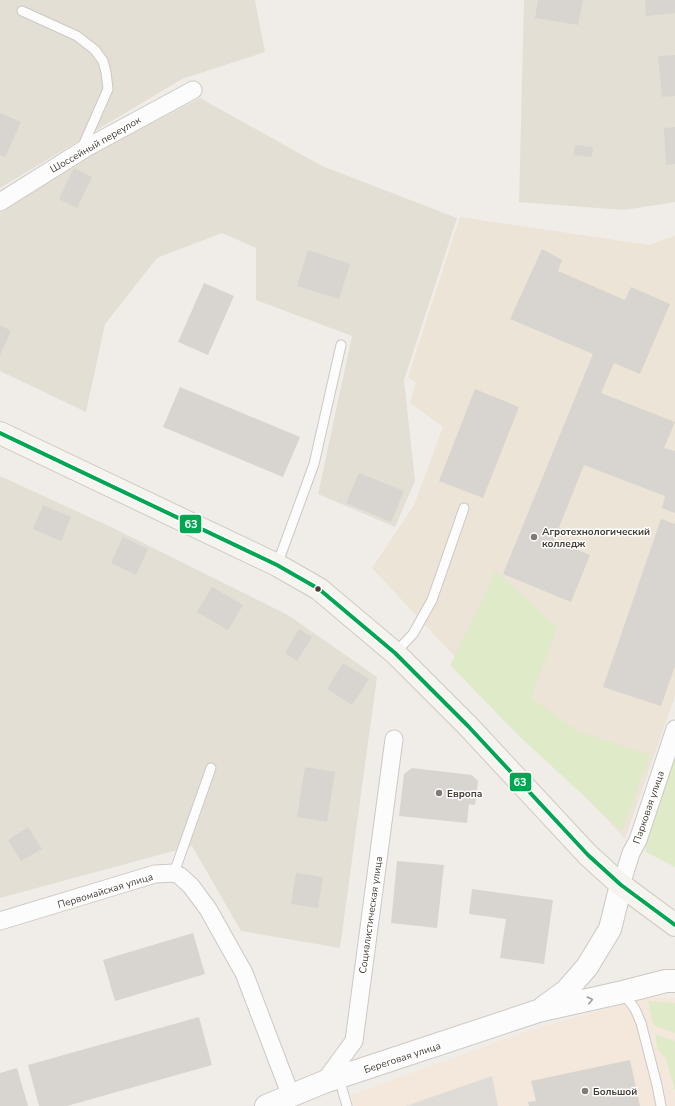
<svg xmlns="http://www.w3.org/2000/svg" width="675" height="1106" viewBox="0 0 675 1106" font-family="'Nunito Sans',sans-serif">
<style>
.residential{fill:#e4dfd5}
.commercial{fill:#f3e8db}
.education{fill:#ebe4d7}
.green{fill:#deeac8}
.parking{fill:#dfdcd8}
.building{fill:#d8d4cf}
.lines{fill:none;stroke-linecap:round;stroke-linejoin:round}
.service-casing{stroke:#ccc9c4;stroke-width:11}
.minor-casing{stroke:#ccc9c4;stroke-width:19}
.tertiary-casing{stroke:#ccc9c4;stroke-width:24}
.secondary-casing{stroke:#cfcabf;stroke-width:24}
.service{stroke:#fdfcfc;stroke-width:9}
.minor{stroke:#fdfcfc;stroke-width:17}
.tertiary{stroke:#fdfcfc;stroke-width:22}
.secondary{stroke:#f6f4ee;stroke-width:22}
.bus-1-casing{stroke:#fff;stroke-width:7}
.bus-1{stroke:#00a651;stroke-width:4}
.oneway{stroke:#a19d98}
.poi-dot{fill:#817b74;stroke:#fff;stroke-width:1.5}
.bus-dot{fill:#453e35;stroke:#fff;stroke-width:1.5}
.labels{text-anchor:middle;stroke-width:3;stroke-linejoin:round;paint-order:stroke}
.street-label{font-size:10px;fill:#453e35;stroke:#fff}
.poi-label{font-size:10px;font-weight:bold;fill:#453e35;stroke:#fff;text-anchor:start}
.line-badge{stroke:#fff;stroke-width:1.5}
.badge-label{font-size:11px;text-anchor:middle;font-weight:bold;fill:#fff}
</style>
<rect width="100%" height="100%" fill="#f0ede8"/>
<g class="residential">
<polygon points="0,0 255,0 265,52 182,79 0,188"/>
<polygon points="524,0 675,0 675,202 624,210 519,202"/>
<polygon points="200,98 322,166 457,218 404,380 415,481 395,527 318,494 352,336 256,300 256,248 222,233 157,258 105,324 86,412 0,371 0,213 90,155"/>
<polygon points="0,476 111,527 288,615 377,677 340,948 241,931 192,846 0,898"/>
</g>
<polygon class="commercial" points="648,997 675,998 675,1106 354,1106 351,1095 531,1030"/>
<polygon class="education" points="460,217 649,245 675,236 675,696 625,839 372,568 414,505 443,427 410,403 416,383 408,377"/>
<g class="green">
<polygon points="495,571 557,627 531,698 577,731 650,755 622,831 518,735 450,665 484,598"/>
<polygon points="675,753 675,867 646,852 645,840"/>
<polygon points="648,1001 675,1003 675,1033 653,1025"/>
<polygon points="655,1034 675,1041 675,1091 666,1059 658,1050"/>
</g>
<polygon class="parking" points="492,1076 498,1106 406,1106"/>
<g class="building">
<polygon points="538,0 583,0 578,25 535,18"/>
<polygon points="645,0 675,0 675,13 646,16"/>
<polygon points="675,55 675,96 662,97 658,56"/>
<polygon points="0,113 21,122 5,157 0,155"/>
<polygon points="675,127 675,164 666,165 664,128"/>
<polygon points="575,145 593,147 592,157 574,155"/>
<polygon points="74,168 92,177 77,208 59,199"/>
<polygon points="542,249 562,260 558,271 625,300 631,287 670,304 640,374 614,363 601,393 675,422 664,448 675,451 675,513 662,508 665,496 584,465 554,540 590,555 571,602 503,574 593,354 510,319"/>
<polygon points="308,250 350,264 339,299 297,286"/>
<polygon points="204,283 234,296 208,355 178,342"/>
<polygon points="0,325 11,331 0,355"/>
<polygon points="180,387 300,437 283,477 163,427"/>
<polygon points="475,389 519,407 483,498 439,481"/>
<polygon points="359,473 404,491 391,522 346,503"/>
<polygon points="43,505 71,517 61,541 33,529"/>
<polygon points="661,519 675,524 675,666 661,706 603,687"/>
<polygon points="123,537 148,549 136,575 111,563"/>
<polygon points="212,587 243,605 228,630 197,612"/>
<polygon points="299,629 312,637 297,661 285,653"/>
<polygon points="343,663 369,679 352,705 327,689"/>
<polygon points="305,767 335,772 327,822 297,817"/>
<polygon points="412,768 472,775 478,781 475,805 469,804 467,823 399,816 404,774"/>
<polygon points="28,827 42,849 21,861 8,840"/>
<polygon points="397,861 444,865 437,928 391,923"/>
<polygon points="296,873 323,877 318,908 291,904"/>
<polygon points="472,889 553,900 544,964 500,958 506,919 469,914"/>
<polygon points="193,933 205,974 115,1001 103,960"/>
<polygon points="199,1017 212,1065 67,1106 39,1106 28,1065"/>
<polygon points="630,1060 640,1106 529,1106 528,1102 536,1101 531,1081"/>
<polygon points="17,1068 28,1106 0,1106 0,1073"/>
</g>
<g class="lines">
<defs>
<g id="service">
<polyline points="22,11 77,36 95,50 103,61 106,72 108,89 82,148"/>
<polyline points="277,565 314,464 341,345"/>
<polyline points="395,653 413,634 432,600 464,508"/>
<polyline points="174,873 211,768"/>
<polyline points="623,993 635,1009 641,1023 657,1085 661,1106"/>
<polyline points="339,1078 347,1106"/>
</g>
<g id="minor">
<polyline points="0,202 86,148 193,90"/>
<polyline points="621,885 631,853 638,840 675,729"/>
<polyline points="0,921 155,874 174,873 180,876 191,886 208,909 244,973 291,1096"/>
<polyline points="324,1082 354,1041 394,739"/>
</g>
<g id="tertiary">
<polyline points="544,1007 566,991 587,967 610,929 621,885"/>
<polyline points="266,1106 324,1082 538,1011 623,992 666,981 675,981"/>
</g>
<polyline id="secondary" points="0,433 277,565 319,589 395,653 468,726 588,855 621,885 675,925"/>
</defs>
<use href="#service" class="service-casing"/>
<use href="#minor" class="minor-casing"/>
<use href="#tertiary" class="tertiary-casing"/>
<use href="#secondary" class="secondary-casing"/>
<use href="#service" class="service"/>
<use href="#minor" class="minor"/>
<use href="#tertiary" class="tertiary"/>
<use href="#secondary" class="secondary"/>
<defs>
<polyline id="bus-1" points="0,433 277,565 319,589 395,653 468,726 588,855 621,885 675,925"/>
</defs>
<use href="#bus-1" class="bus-1-casing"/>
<use href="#bus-1" class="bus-1"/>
</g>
<defs><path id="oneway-chevron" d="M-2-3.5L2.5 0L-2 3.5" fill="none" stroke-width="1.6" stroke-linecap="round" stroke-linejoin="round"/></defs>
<use class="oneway" href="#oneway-chevron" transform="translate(590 1000) rotate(-13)"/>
<g class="poi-dot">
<circle cx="534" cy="537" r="4"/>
<circle cx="439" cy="793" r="4"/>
<circle cx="585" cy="1091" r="4"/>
</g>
<circle class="bus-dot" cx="318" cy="589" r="3.5"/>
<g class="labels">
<g class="street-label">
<text transform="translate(95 144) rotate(-30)" y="4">Шоссейный переулок</text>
<text transform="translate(648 807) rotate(-71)" y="4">Парковая улица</text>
<text transform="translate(105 890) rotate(-17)" y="4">Первомайская улица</text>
<text transform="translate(370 915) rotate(-82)" y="4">Социалистическая улица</text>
<text transform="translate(402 1057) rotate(-18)" y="4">Береговая улица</text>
</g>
<g class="poi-label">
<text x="542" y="535">Агротехнологический<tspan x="542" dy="12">колледж</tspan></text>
<text x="447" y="797">Европа</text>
<text x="593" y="1095">Большой</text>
</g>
</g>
<g class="line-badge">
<rect x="179" y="514" width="23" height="20" rx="4" fill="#00a651"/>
<rect x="509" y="772" width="23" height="20" rx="4" fill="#00a651"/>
</g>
<g class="badge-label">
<text x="191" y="528">63</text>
<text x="520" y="786">63</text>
</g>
</svg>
